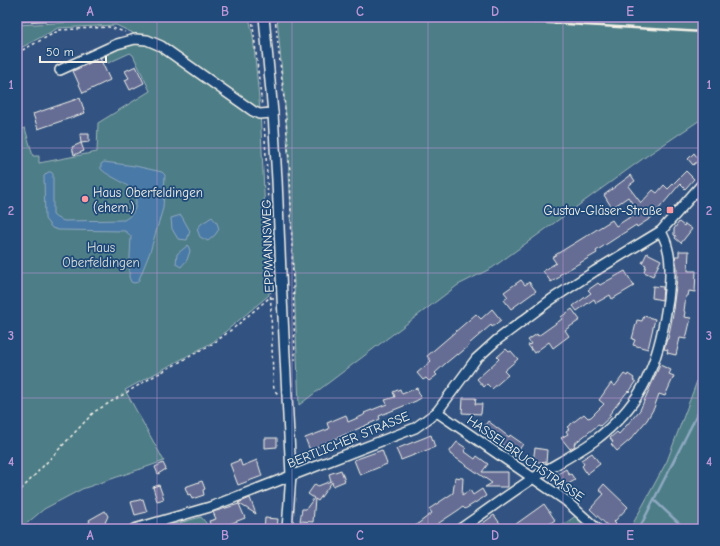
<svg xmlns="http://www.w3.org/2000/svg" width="720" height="546" viewBox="0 0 720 546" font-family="'Comic Neue',sans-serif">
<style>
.built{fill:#455e89}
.green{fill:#4d7d87;stroke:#a0b7b8}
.water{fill:#4a79a6;stroke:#8ea9c0}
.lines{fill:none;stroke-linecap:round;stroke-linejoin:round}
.stream{stroke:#8ea9c0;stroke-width:2.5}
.building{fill:#656d94;stroke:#f4f1e8}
.minor-casing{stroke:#f4f1e8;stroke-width:12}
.path{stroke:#f4f1e8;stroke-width:1.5;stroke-dasharray:3 3;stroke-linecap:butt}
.minor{stroke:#1f4a7a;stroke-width:9}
.rail{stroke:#f4f1e8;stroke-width:2.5}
.grid{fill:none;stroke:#be98d6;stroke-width:1;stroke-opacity:0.55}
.poi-dot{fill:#ff9aa2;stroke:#1f4a7a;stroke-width:1.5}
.labels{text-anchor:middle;stroke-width:3.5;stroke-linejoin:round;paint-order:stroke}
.poi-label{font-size:13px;fill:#f4f1e8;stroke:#1f4a7a;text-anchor:start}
.street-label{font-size:13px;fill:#f4f1e8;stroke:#1f4a7a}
.park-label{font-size:13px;fill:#dbe0d9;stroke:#1f4a7a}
.neatline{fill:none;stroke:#be98d6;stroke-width:1.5}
.grid-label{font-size:13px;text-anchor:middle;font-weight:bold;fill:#be98d6}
</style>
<rect width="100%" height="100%" fill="#325381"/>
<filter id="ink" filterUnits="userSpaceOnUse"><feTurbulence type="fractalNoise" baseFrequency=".025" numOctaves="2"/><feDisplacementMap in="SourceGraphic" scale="8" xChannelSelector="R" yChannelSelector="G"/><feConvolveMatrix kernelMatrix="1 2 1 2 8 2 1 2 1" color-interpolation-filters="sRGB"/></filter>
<g filter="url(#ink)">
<polygon class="built" points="17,17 246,17 17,25"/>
<g class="green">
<polygon points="249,17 253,36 260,110 269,295 213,342 125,390 164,461 82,489 44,509 20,529 17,529 17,130 25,128 33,156 39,156 39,163 97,152 98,123 150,91 133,55 130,53 108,63 103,53 133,43 133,33 116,25 58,28 17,50 17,25 114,20"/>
<polygon points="277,17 703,17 703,118 648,155 492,268 458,285 299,405 291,210 286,117"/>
<polygon points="703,365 703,529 630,529 667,461"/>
<polygon points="580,513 595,529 557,529"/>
<polygon points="201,517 211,529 157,529"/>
</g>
<g class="water">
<path d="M104,162L135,166L162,172L165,175L163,208L150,252L138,282L134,283L131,282L129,277L131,236L125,231L58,230L52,228L45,219L44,176L48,172H51L53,174V215L57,218L64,221L124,220C131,216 135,212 136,203C136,183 112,180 101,169V164Z"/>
<polygon points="181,215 190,231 187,240 178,239 172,229 171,218"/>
<polygon points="212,217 217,223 219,229 215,235 208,241 200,237 197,229 201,224"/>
<polygon points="188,245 190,251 187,260 181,267 176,264 177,254"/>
</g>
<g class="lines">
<g class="stream">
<polyline points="654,500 685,529"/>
<polyline points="639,529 703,403"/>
</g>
</g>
<g class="building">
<polygon points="100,58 110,80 83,93 73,71"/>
<polygon points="136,66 144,83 130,90 125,80 129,78 125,71"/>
<polygon points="80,98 85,113 38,129 33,114"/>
<polygon points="80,134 89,134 89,142 81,143"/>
<polygon points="81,143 84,151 74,155 72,147"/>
<polygon points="694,153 699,160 693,165 688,159"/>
<polygon points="686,171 694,179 685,189 680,184 651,218 637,227 636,225 596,251 597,253 559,275 560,277 551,282 543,271 556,263 552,257 612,220 616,226 630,217 628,215 636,209 628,197 612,208 604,195 631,175 635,181 628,186 641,203 653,190 657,193 664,185 668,189"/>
<polygon points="679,222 684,226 685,224 692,229 681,243 675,238 676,236 674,235 674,229"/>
<polygon points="679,251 689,251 688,271 696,271 695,292 689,291 688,296 686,296 684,311 685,312 684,317 691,318 686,339 680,338 676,355 667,353 668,350 664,349 667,339 668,339 674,309 673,309 677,279 677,267 675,256 679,256"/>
<polygon points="647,253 661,260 653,276 644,272 646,265 642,263"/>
<polygon points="625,271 634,286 612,299 610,295 596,303 594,299 577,311 573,306 591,293 588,290 598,283 600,285"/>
<polygon points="521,280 525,285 529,282 536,291 511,309 504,300 508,297 504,292"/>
<polygon points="653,286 663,287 662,300 652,298"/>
<polygon points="492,309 501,320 492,327 491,325 469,344 470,345 458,355 457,354 446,363 435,373 437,375 429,381 426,378 423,380 417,373 431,361 427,356 476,314 481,319"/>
<polygon points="572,309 580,320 565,330 569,336 553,348 549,342 534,353 528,345 531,344 528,340 537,334 538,336 562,319 561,317"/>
<polygon points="644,316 655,319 648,349 633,345 635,340 632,339 637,320 642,321"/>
<polygon points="506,349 509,352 511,351 518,359 504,371 508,375 492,389 487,384 484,387 477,379 499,359 497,357"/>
<polygon points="660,365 671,370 669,374 674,376 665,396 659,394 654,408 647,420 631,439 617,451 611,444 613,442 610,438 617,432 619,434 640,410"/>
<polygon points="624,374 627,376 628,374 634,378 633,380 636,382 629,392 628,391 619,402 609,415 611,416 600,426 598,425 574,444 575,446 570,449 561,438 568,434 566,431 569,429 567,427 584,414 588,418 591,417 604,404 599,400 611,383 615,386"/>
<polygon points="417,388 421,398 416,401 379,416 380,419 310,450 305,438 329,429 327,423 346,415 348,422 362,416 365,414 364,413 387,404 385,400 395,397 393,392 400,389 402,394"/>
<polygon points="463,398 476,398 475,404 482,404 481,414 462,413"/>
<polygon points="488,421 509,437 510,435 523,444 516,454 503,445 502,446 481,431"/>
<polygon points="431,435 435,447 401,460 396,449"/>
<polygon points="265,438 277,438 277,447 265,448"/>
<polygon points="457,442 466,448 464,451 475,459 477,456 488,464 482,472 508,472 508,487 485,487 492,483 450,454 450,451"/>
<polygon points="535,448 547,450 546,463 533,461"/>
<polygon points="382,450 387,464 360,475 354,460"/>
<polygon points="592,453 600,464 587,474 582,466 584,464 581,460"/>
<polygon points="240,460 242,466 257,460 262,476 238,485 230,464"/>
<polygon points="163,463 166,469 158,474 155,467"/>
<polygon points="566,469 569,475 571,474 575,480 560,489 555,486 560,482 556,475"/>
<polygon points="341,470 345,481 333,486 332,482 318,501 315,499 313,522 300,521 302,509 306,509 314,498 308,494 315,484 318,486 331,481 329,474"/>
<polygon points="455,477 463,478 462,495 470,490 473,495 482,489 486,496 465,509 463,507 430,529 411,529 432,513 429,509 453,493"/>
<polygon points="202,481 205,489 203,490 204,495 192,499 190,494 188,495 185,487"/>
<polygon points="604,484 628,507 614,522 616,524 611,529 590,509 604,494 599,490"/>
<polygon points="159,485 164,499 157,501 153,487"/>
<polygon points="250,498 256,514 238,503"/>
<polygon points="143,499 147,512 135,515 131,502"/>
<polygon points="239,504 245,518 227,525 230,529 212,529 209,521 216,519 213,512"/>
<polygon points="544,504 555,520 542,529 509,529"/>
<polygon points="105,511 108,516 104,525 98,529 80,529 90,522 89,520"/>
<polygon points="494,515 504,529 475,529"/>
<polygon points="265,518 278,519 277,529 264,529"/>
</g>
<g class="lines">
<defs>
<g id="minor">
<polyline points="264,17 273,113 277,180 282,297 291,475 287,529"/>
<polyline points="60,70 117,44 135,39 147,40 161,46 253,111 259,114 273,113"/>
<polyline points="437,412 565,500 597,529"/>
<polyline points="134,529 210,507 415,428 437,412 476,359 497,340 552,299 595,271 661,231 703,183"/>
<path d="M460,529C485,512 509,494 535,477C554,465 576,454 594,441C639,407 655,372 665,318C669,298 673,265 667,246C666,241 663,236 661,231"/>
</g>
</defs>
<use href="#minor" class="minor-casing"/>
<g class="path">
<polyline points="252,17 262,106"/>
<polyline points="275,17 285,108 290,172 295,360"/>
<polyline points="17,53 60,30 109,27 125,32"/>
<polyline points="264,122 267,173 273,380 274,390 278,394"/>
<polyline points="17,494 94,412 149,379 214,343 235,327 269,298 274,298"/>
</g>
<use href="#minor" class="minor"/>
<g class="rail">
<polyline points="445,17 703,32"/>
<polyline points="17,21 139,17"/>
</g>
</g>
</g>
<path class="grid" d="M157,17V529M292,17V529M428,17V529M563,17V529M17,148H703M17,273H703M17,398H703"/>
<g class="poi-dot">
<circle cx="85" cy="199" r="4"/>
<rect x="666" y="206" width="8" height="8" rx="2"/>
</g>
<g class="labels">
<g class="poi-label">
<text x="93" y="197">Haus Oberfeldingen<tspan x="93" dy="15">(ehem.)</tspan></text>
<text x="662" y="215" text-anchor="end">Gustav-Gläser-Straße</text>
</g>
<g class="street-label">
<text transform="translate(267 246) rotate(-92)" y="5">EPPMANNSWEG</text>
<text transform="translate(348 439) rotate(-22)" y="5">BERTLICHER STRASSE</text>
<text transform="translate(526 458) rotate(35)" y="5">HASSELBRUCHSTRASSE</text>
</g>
<g class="park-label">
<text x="101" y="252">Haus<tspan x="101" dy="15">Oberfeldingen</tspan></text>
</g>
</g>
<rect width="720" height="546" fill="none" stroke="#1f4a7a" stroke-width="44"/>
<path d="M40 56v6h66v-6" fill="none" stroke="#f4f1e8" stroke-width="2"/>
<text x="46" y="56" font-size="12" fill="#f4f1e8" stroke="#1f4a7a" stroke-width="3" paint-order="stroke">50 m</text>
<rect x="22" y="22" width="676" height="502" class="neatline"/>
<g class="grid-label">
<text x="90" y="16">A</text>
<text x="225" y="16">B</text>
<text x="360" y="16">C</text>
<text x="495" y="16">D</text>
<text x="630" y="16">E</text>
<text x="11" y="89">1</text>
<text x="709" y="89">1</text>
<text x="11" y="215">2</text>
<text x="709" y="215">2</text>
<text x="11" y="340">3</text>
<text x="709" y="340">3</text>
<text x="11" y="466">4</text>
<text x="709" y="466">4</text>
<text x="90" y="540">A</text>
<text x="225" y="540">B</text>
<text x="360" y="540">C</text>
<text x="495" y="540">D</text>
<text x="630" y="540">E</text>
</g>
</svg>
